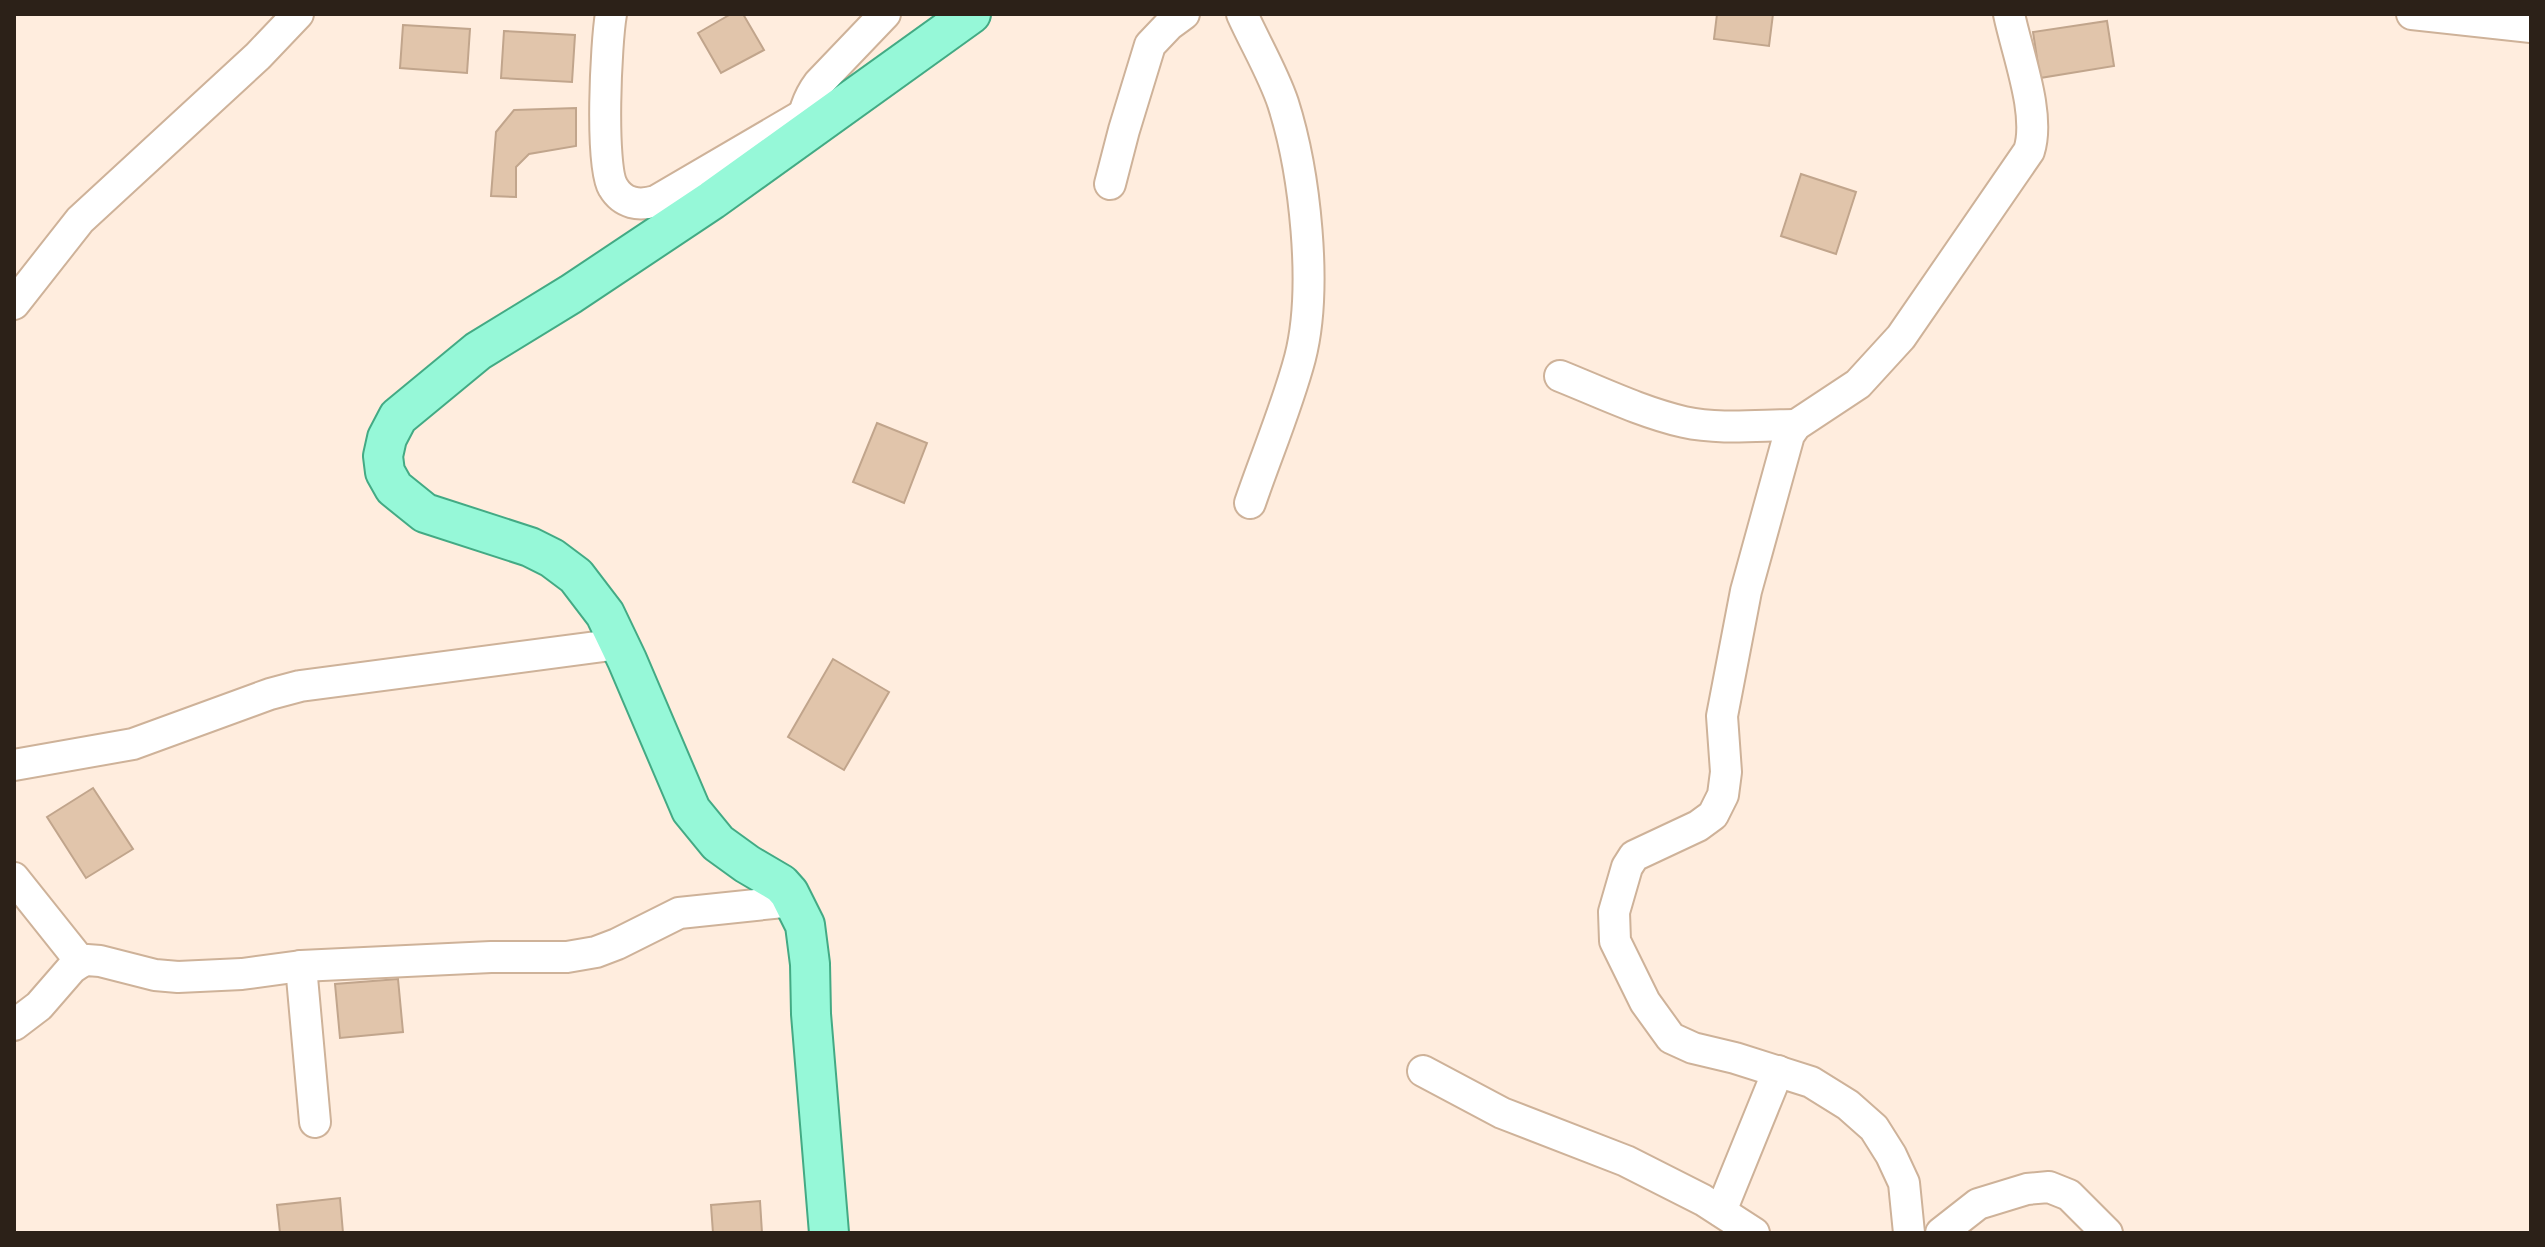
<svg xmlns="http://www.w3.org/2000/svg" width="2545" height="1247" viewBox="0 0 2545 1247" font-family="'Space Grotesk',sans-serif">
<style>
.building{fill:#e1c5ab;stroke:#c1a58c;stroke-width:2}
.lines{fill:none;stroke-linecap:round;stroke-linejoin:round}
.minor-casing{stroke:#ceb299;stroke-width:34}
.major-casing{stroke:#43aa84;stroke-width:42}
.minor{stroke:#fff;stroke-width:30}
.major{stroke:#96f8d8;stroke-width:38}
</style>
<rect width="100%" height="100%" fill="#ffedde"/>
<g class="building">
<polygon points="731,14 743,14 764,50 721,73 698,33"/>
<polygon points="1717,14 1773,14 1769,46 1714,39"/>
<polygon points="2107,21 2114,66 2040,78 2033,32"/>
<polygon points="403,25 470,29 467,73 400,68"/>
<polygon points="504,31 575,35 572,82 501,78"/>
<polygon points="576,108 576,146 529,154 516,167 516,197 491,196 496,132 514,110"/>
<polygon points="1801,174 1856,192 1836,254 1781,236"/>
<polygon points="877,423 927,443 904,503 853,482"/>
<polygon points="833,659 889,692 844,770 788,737"/>
<polygon points="93,788 133,849 86,878 47,817"/>
<polygon points="398,979 403,1032 340,1038 335,984"/>
<polygon points="340,1198 343,1233 280,1233 277,1205"/>
<polygon points="760,1201 762,1233 713,1233 711,1205"/>
</g>
<g class="lines">
<defs>
<g id="minor">
<path d="M611,14C606,42 600,166 613,187C623,204 639,206 656,201L803,115"/>
<path d="M1242,14C1255,43 1273,73 1283,103C1305,172 1318,288 1300,358C1287,407 1266,456 1250,503"/>
<polyline points="2412,14 2531,27"/>
<path d="M801,134C803,114 807,99 819,83L885,14"/>
<polyline points="1110,184 1124,130 1150,45 1169,25 1184,14"/>
<polyline points="14,304 80,220 258,56 298,14"/>
<path d="M1560,376C1600,392 1641,412 1684,422C1720,430 1760,425 1796,425"/>
<polyline points="14,765 133,744 270,694 300,686 619,644"/>
<polyline points="14,878 81,962"/>
<polyline points="301,966 315,1122"/>
<polyline points="14,1025 39,1006 72,968 81,962 87,960 100,961 155,975 178,977 242,974 301,966 491,957 567,957 596,952 617,944 679,913 793,901"/>
<polyline points="1423,1071 1502,1113 1626,1161 1703,1200 1754,1233"/>
<polyline points="1721,1211 1778,1071"/>
<path d="M1909,1233L1904,1183L1891,1155L1874,1128L1848,1105L1811,1082L1735,1058L1693,1048L1671,1038L1645,1002L1615,941L1614,912L1627,867L1634,856L1698,826L1713,815L1723,795L1726,772L1722,716L1746,591L1789,435L1796,425L1858,384L1901,337L2029,151C2041,114 2017,53 2009,14"/>
<polyline points="1941,1233 1978,1204 2027,1189 2049,1187 2069,1195 2107,1233"/>
</g>
<polyline id="major" points="829,1233 811,1014 810,964 805,925 789,893 781,884 747,864 718,843 691,810 627,660 605,614 576,576 552,558 530,547 425,513 394,488 385,472 383,456 387,438 398,417 478,351 571,294 712,200 971,14"/>
</defs>
<use href="#minor" class="minor-casing"/>
<use href="#major" class="major-casing"/>
<use href="#minor" class="minor"/>
<use href="#major" class="major"/>
</g>
<rect width="2545" height="1247" fill="none" stroke="#2c2118" stroke-width="32"/>
</svg>
